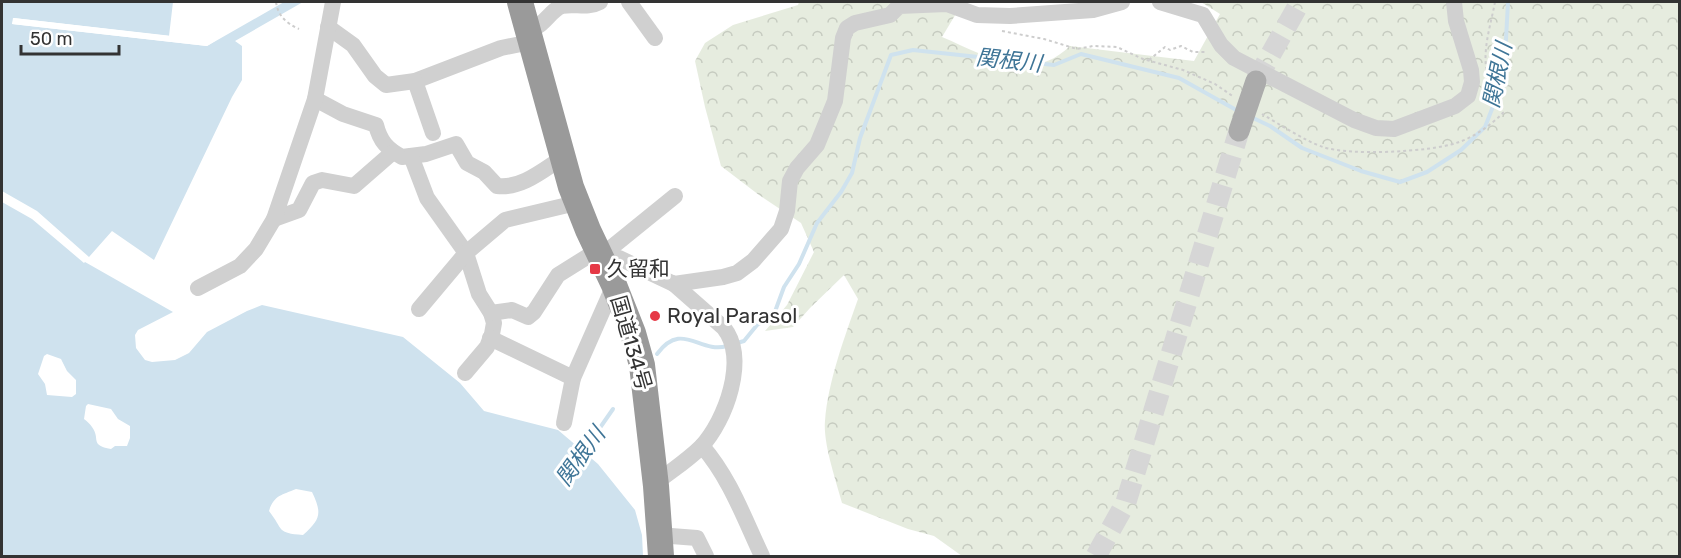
<svg xmlns="http://www.w3.org/2000/svg" width="1681" height="558" viewBox="0 0 1681 558" font-family="Rubik,'Noto Sans JP',sans-serif">
<style>
.forest{fill:url(#forest-crowns)}
.water{fill:#cfe2ee;fill-rule:evenodd}
.pier{fill:#fff}
.lines{fill:none;stroke-linecap:round;stroke-linejoin:round}
.stream{stroke:#cfe2ee;stroke-width:4}
.major-tunnel{stroke:#d6d6d6;stroke-width:21;stroke-dasharray:21 10;stroke-linecap:butt}
.path{stroke:#cdcdcd;stroke-width:2;stroke-dasharray:3 3;stroke-linecap:butt}
.minor{stroke:#d0d0d0;stroke-width:16}
.highway{stroke:#9a9a9a;stroke-width:26}
.major-bridge{stroke:#ababab;stroke-width:21}
.poi-dot{fill:#e63946;stroke:#fff;stroke-width:2}
.labels{text-anchor:middle;stroke-width:6;stroke-linejoin:round;paint-order:stroke}
.poi-label{font-size:21px;fill:#333;stroke:#fff;text-anchor:start}
.street-label{font-size:21px;fill:#333;stroke:#fff}
.water-label{font-size:22px;font-style:italic;fill:#3f7597;stroke:#fff}
</style>
<defs>
<pattern id="forest-crowns" width="20" height="18" patternUnits="userSpaceOnUse" patternTransform="scale(1.5)"><rect width="20" height="18" fill="#e6ecdf"/><path d="M2 6a3 3 0 1 1 6 0M12 15a3 3 0 1 1 6 0" fill="none" stroke="#c6cbc0"/></pattern>
</defs>
<rect width="100%" height="100%" fill="#fff"/>
<path class="forest" d="M799,2H963L942,37C985,55 1030,85 1070,46L1194,61L1220,14L1201,2H1679V556H962L934,536L908,529L842,503C836,480 823,444 825,421C828,381 845,336 858,299L844,275L810,308L793,327L765,331L787,305L814,252L801,223L759,195L721,166L705,107L695,61L705,43L733,25L798,5Z"/>
<g class="water">
<polygon points="2,2 173,2 169,36 14,18 12,24 207,46 284,2 303,2 235,41 242,46 242,80 232,97 154,260 112,231 89,257 37,211 2,191"/>
<path d="M2,202L32,219L84,263L85,262L173,312L138,330L135,335L136,348L145,360L152,362L175,360L189,353L207,332L247,311L262,305L403,337L460,383L484,411L558,430L598,464L635,510L642,535L643,556H2ZM47,354L61,359L67,371L76,380V394L72,397L47,395L45,384L38,374L44,356ZM88,404L111,409L118,419L130,426V438L127,446H115L111,449C89,445 101,439 92,427C90,424 87,421 84,419L86,406ZM296,489L312,492C322,513 321,519 303,535C276,533 284,530 269,511C274,495 282,495 296,489Z"/>
</g>
<polygon class="pier" points="13,18 172,36 170,39 206,43 210,40 215,41 207,46 12,24"/>
<g class="lines">
<g class="stream">
<polyline points="1251,117 1270,126 1302,148 1361,171 1400,182 1427,172 1461,150 1485,127 1499,91 1505,58 1508,2"/>
<polyline points="737,343 744,341 757,325 773,317 784,287 799,264 817,223 841,192 852,173 860,138 891,55 913,50 1054,65 1081,54 1179,78 1238,111"/>
<path d="M657,354C682,320 699,354 727,346"/>
<polyline points="581,455 613,409"/>
</g>
<g class="major-tunnel">
<polyline points="1256,81 1300,2"/>
<polyline points="1096,556 1126,502 1239,131"/>
</g>
<g class="path">
<path d="M276,2C278,16 286,23 299,29"/>
<polyline points="1002,31 1044,39 1077,49 1093,46 1117,47 1143,59 1183,70 1215,84 1234,97"/>
<polyline points="1149,60 1165,47 1170,50 1181,46 1193,52 1207,52"/>
<path d="M1262,114C1279,124 1305,141 1323,147C1349,156 1430,152 1456,143C1473,138 1491,125 1503,113C1499,99 1490,87 1487,73C1482,50 1491,24 1495,2"/>
</g>
<g class="minor">
<polyline points="629,2 655,38"/>
<polyline points="1160,2 1203,15 1221,45 1234,58 1354,120 1376,128 1394,129 1455,106 1468,96 1472,82 1471,70 1456,21 1454,2"/>
<polyline points="328,27 353,45 375,76 386,85 415,81 501,48 531,42"/>
<path d="M527,32C545,26 551,9 562,6C575,3 587,9 600,2"/>
<polyline points="415,81 433,133"/>
<path d="M315,99L343,114L376,125C380,141 387,149 402,157L426,154L456,144L467,163L484,172L497,186C521,189 542,171 562,158"/>
<polyline points="411,156 427,198 466,253 479,294 491,313 494,323 492,334 487,347 465,373"/>
<polyline points="274,219 299,210 313,183 322,180 354,186 393,152"/>
<polyline points="601,256 675,196"/>
<polyline points="602,259 619,258 674,284 723,277 737,273 753,261 781,229 787,211 790,181 797,168 817,145 835,101 843,38 847,28 855,23 890,15 899,6 947,4 977,15 1010,16 1093,10 1122,2"/>
<polyline points="198,288 240,266 256,249 274,219 315,99 333,2"/>
<polyline points="419,309 466,253 505,220 576,203"/>
<polyline points="491,313 512,310 528,317 534,312 558,275 598,250"/>
<polyline points="490,338 573,378"/>
<polyline points="564,423 573,378 614,285"/>
<path d="M702,446C730,478 744,518 762,556"/>
<path d="M656,486L661,479C674,469 689,459 701,447C726,420 748,359 724,328L674,284"/>
<polyline points="658,535 697,538 706,556"/>
</g>
<polyline class="highway" points="520,2 571,187 588,230 614,285 633,333 642,365 656,486 661,556"/>
<polyline class="major-bridge" points="1239,131 1256,81"/>
</g>
<g class="poi-dot">
<rect x="589" y="263" width="12" height="12" rx="3"/>
<circle cx="655" cy="316" r="6"/>
</g>
<g class="labels">
<g class="poi-label">
<text x="607" y="276">久留和</text>
<text x="667" y="323">Royal Parasol</text>
</g>
<g class="street-label">
<text transform="translate(631 343) rotate(74)" y="7">国道134号</text>
</g>
<g class="water-label">
<text transform="translate(1009 60) rotate(6)" y="8">関根川</text>
<text transform="translate(1497 75) rotate(-78)" y="8">関根川</text>
<text transform="translate(580 456) rotate(-54)" y="8">関根川</text>
</g>
</g>
<rect width="1681" height="558" fill="none" stroke="#333333" stroke-width="6"/>
<path d="M21 45v9h98v-9" fill="none" stroke="#333333" stroke-width="3"/>
<text x="30" y="45" font-size="18" fill="#333333" stroke="#ffffff" stroke-width="4.5" paint-order="stroke">50 m</text>
</svg>
